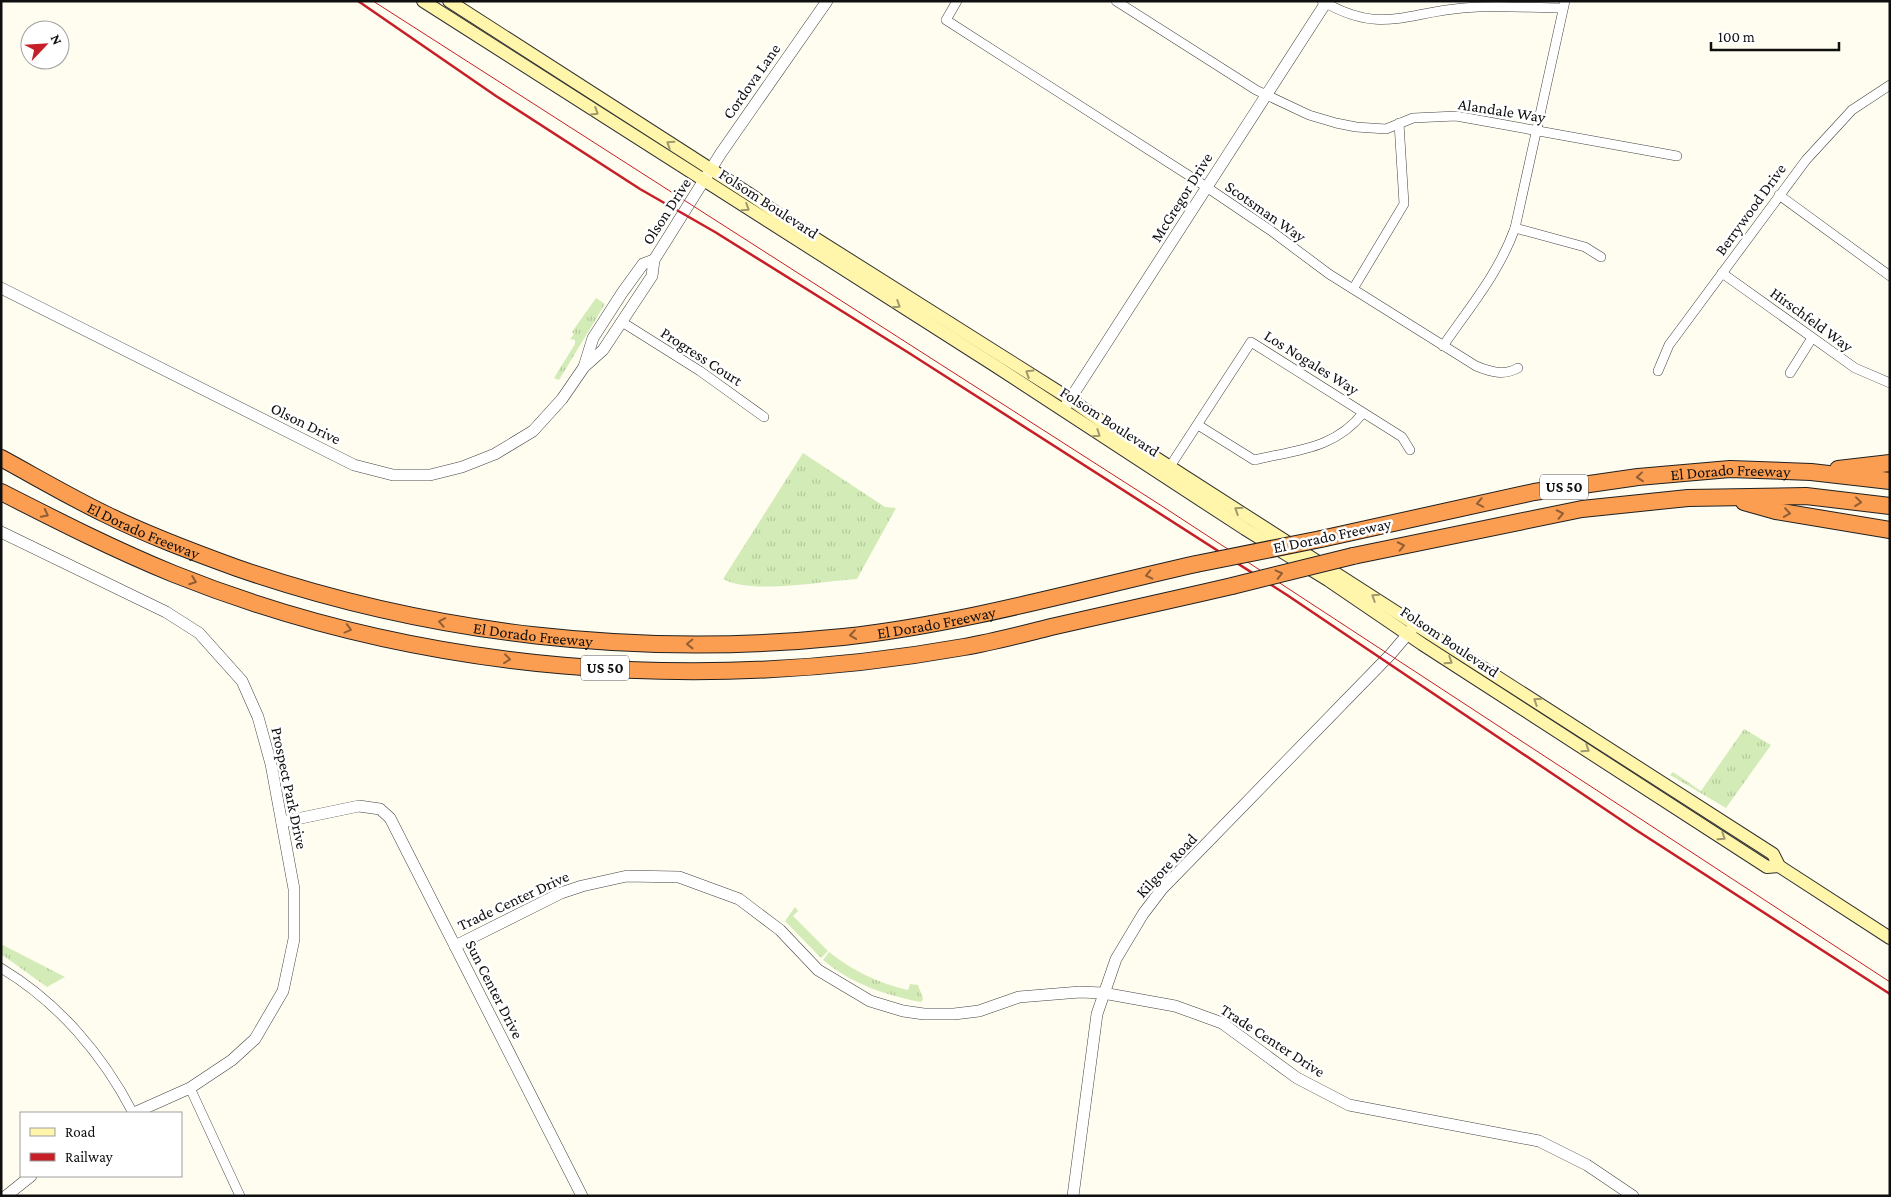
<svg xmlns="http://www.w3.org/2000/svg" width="1891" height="1197" viewBox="0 0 1891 1197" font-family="'Crimson Pro',serif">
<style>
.grass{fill:url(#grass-tufts)}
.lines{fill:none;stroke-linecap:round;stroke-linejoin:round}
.minor-casing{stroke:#424242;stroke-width:10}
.tertiary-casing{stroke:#424242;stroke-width:12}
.secondary-casing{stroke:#313131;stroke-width:14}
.motorway-casing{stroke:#202020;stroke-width:18}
.minor{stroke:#fff;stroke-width:9}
.tertiary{stroke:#fff;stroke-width:11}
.secondary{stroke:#fff5ab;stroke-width:12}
.motorway{stroke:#fb9e52;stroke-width:16}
.tram{stroke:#c61f28;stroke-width:1}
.rail{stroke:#c61f28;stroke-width:2.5}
.motorway-bridge-casing{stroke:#202020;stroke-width:18;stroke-linecap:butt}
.motorway-bridge{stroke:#fb9e52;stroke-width:16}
.oneway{stroke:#9f996d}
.oneway2{stroke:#915e34}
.labels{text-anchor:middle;stroke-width:5;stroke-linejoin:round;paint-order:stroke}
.shield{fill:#fff;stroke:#575757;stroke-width:1}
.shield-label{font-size:15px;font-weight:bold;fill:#0f0f0f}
.street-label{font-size:16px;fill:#0f0f0f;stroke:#fff}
</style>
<defs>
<pattern id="grass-tufts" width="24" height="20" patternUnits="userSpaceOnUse" patternTransform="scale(1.25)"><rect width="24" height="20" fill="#d3ecb7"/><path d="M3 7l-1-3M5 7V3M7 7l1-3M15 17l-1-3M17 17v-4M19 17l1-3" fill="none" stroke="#b4c99c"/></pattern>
</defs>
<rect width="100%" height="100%" fill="#fffcf0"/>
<g class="grass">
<polygon points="596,298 605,304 559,380 554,378 575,344 575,340 570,339 574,334 572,332"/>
<path d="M803,453L885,507L896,508L857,579C822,581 753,595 723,579Z"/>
<polygon points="1744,729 1771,745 1726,808 1670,775 1673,772 1701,791"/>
<polygon points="795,907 798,911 793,916 828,951 821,958 785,921"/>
<polygon points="1,944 65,977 47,987 1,954"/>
<path d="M829,952C853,971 878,983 908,990L910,984L918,985L923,999L921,1002C885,995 852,984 823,960Z"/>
</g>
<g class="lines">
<defs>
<g id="minor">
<path d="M957,1L946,20L1199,182L1270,230L1329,274L1476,366C1491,372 1504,376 1518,368"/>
<polyline points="1116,1 1256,90 1309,115 1336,123 1356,127 1386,129 1413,118 1456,116 1677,156"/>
<path d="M1322,1C1381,35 1404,13 1463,8C1496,5 1530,8 1563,8"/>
<polyline points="1779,195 1890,276"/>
<polyline points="1515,228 1585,247 1601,257"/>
<polyline points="1722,273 1855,368 1890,383"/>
<polyline points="1353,289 1404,204 1399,123"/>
<polyline points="622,322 700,371 764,417"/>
<path d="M1443,346C1469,308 1499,273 1515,228L1565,1"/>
<polyline points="1658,371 1669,345 1806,160 1852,110 1890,85"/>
<polyline points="1790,373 1812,338"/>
<path d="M1198,425L1254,460C1296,450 1335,449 1363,413"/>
<polyline points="1167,471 1251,342 1402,437 1410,450"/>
<path d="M1,968C58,1002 103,1055 133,1113"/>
<polyline points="190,1088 240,1196"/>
</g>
<g id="tertiary">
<polyline points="1,288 354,465 393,475 430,475 462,467 495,454 533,431 562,399 584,367 603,350 652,276 654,260 721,153 827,1"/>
<polyline points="584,367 593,338 622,293 643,264 654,260"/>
<polyline points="1065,407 1327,1"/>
<polyline points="1,532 166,612 199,633 242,681 258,717 271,764 294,889 294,939 283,991 255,1039 232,1060 190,1088 134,1113"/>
<polyline points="282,822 359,806 380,809 390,818 582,1196"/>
<polyline points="455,946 561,893 582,886 627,876 679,877 739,899 780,930 818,970 870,1001 903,1011 924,1014 954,1014 979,1011 1019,997 1080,992 1103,993 1175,1006 1222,1023 1297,1078 1349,1105 1539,1141 1587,1165 1633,1196"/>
<polyline points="6,1196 31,1176"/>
<polyline points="1073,1196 1097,1014 1116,959 1143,914 1162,889 1390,655 1413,628"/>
</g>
<g id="secondary">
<polyline points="423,1 994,365 1245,529 1328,580 1422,644 1767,867 1779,866"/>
<polyline points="449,1 754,197 791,223 1070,399 1128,440 1773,854 1779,866 1785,870 1890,938"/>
</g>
<g id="motorway">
<path id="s1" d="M1,458C36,477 70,497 105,514C147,535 193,552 237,568C431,635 639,658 843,637C962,624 1080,590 1196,564"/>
<polyline points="1838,469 1890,463"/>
<path d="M1,492C58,521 115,550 174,574C423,674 701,694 964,647C994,642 1023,634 1051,627C1112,613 1172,600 1232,586"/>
<polyline points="1744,502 1776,511 1890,530"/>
<path id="s2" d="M1321,539L1534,492L1638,477L1730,469L1811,472L1890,481"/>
<polyline points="1353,556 1582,509 1688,498 1806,496 1890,506"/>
</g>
</defs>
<use href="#minor" class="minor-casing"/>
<use href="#tertiary" class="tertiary-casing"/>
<use href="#secondary" class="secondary-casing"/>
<use href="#motorway" class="motorway-casing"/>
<use href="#minor" class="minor"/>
<use href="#tertiary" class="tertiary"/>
<use href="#secondary" class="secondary"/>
<use href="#motorway" class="motorway"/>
<polyline class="tram" points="373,1 1165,508 1890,982"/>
<polyline class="rail" points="358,1 496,96 640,189 715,232 909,353 1287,595 1636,830 1890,994"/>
<defs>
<g id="motorway-bridge">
<polyline points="1196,564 1321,539"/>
<polyline points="1232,586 1353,556"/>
</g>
</defs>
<use href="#motorway-bridge" class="motorway-bridge-casing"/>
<use href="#motorway-bridge" class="motorway-bridge"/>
</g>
<defs><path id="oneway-chevron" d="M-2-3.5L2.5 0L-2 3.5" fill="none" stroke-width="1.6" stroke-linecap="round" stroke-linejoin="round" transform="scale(1.25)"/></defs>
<g class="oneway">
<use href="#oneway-chevron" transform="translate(595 112) rotate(32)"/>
<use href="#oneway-chevron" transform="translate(670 144) rotate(-147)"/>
<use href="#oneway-chevron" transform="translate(746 208) rotate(33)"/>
<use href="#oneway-chevron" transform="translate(897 305) rotate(33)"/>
<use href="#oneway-chevron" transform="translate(1029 373) rotate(-148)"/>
<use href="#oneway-chevron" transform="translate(1097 434) rotate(34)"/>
<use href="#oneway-chevron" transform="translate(1238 510) rotate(-147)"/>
<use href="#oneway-chevron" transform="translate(1375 597) rotate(-147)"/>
<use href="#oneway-chevron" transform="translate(1449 661) rotate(33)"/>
<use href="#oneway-chevron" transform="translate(1537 701) rotate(-147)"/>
<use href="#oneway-chevron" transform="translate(1586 749) rotate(33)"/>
<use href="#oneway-chevron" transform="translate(1722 837) rotate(33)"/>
</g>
<g class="oneway2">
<use href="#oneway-chevron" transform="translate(1640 477) rotate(174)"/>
<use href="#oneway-chevron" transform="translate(1858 502) rotate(6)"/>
<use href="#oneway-chevron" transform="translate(1480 503) rotate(169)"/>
<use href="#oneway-chevron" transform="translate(1787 513) rotate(8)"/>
<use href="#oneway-chevron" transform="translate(45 514) rotate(27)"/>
<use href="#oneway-chevron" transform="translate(1560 514) rotate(-12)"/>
<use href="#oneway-chevron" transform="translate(1401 546) rotate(-12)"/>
<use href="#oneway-chevron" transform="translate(1279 574) rotate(-14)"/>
<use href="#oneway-chevron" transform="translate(1149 575) rotate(167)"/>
<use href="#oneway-chevron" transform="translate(193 581) rotate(20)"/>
<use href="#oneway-chevron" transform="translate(442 622) rotate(-169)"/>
<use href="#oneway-chevron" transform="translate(348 629) rotate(15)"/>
<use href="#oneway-chevron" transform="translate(853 635) rotate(172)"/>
<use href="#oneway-chevron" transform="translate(690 644) rotate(179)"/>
<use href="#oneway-chevron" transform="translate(507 659) rotate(7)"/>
</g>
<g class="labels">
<g class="shield">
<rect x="1540" y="474.5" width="48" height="25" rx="4"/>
<rect x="581" y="655.5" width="48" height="25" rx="4"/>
</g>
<g class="shield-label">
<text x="1564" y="492">US 50</text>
<text x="605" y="673">US 50</text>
</g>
<g class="street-label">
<text transform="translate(751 81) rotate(-55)" y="6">Cordova Lane</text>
<text transform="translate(1502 110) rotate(9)" y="6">Alandale Way</text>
<text transform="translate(1181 197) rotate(-58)" y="6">McGregor Drive</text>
<text transform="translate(769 203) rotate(33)" y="6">Folsom Boulevard</text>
<text transform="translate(1750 209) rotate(-54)" y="6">Berrywood Drive</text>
<text transform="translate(666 211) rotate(-57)" y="6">Olson Drive</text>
<text transform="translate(1266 211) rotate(35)" y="6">Scotsman Way</text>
<text transform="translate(1812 319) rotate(36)" y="6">Hirschfeld Way</text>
<text transform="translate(702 356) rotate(33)" y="6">Progress Court</text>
<text transform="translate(1312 362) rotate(32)" y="6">Los Nogales Way</text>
<text transform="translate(1110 421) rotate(33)" y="6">Folsom Boulevard</text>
<text transform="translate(306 423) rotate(26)" y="6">Olson Drive</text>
<text dy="6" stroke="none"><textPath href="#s2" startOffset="416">El Dorado Freeway</textPath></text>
<text dy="6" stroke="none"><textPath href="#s1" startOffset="160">El Dorado Freeway</textPath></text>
<text transform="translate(1332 535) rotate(-12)" y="6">El Dorado Freeway</text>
<text dy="6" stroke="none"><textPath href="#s1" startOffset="970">El Dorado Freeway</textPath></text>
<text dy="6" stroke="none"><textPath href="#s1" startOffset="565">El Dorado Freeway</textPath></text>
<text transform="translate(1450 641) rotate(34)" y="6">Folsom Boulevard</text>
<text transform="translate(290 788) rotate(78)" y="6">Prospect Park Drive</text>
<text transform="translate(1166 865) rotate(-47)" y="6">Kilgore Road</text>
<text transform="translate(513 900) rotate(-25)" y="6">Trade Center Drive</text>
<text transform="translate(495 989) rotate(63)" y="6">Sun Center Drive</text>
<text transform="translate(1273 1040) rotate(33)" y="6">Trade Center Drive</text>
</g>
</g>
<rect width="1891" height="1197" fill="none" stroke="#0f0f0f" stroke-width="5"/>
<rect x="20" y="1112" width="162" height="65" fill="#ffffff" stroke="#9f9f9f"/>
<rect x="30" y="1128" width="25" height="8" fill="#fff5ab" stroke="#9f9f9f"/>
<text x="65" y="1137" font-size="15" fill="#0f0f0f">Road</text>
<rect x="30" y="1153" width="25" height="8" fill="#c61f28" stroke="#9f9f9f"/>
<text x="65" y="1162" font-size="15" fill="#0f0f0f">Railway</text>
<g transform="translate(45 45) rotate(65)"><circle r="24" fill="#ffffff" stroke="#9f9f9f"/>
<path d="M0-4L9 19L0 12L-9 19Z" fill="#c61f28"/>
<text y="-8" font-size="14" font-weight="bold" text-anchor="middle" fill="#0f0f0f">N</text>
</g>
<path d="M1711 42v8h128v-8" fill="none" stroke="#0f0f0f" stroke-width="2.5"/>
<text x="1718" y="42" font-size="15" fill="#0f0f0f" stroke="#ffffff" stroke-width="4" paint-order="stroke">100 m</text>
</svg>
